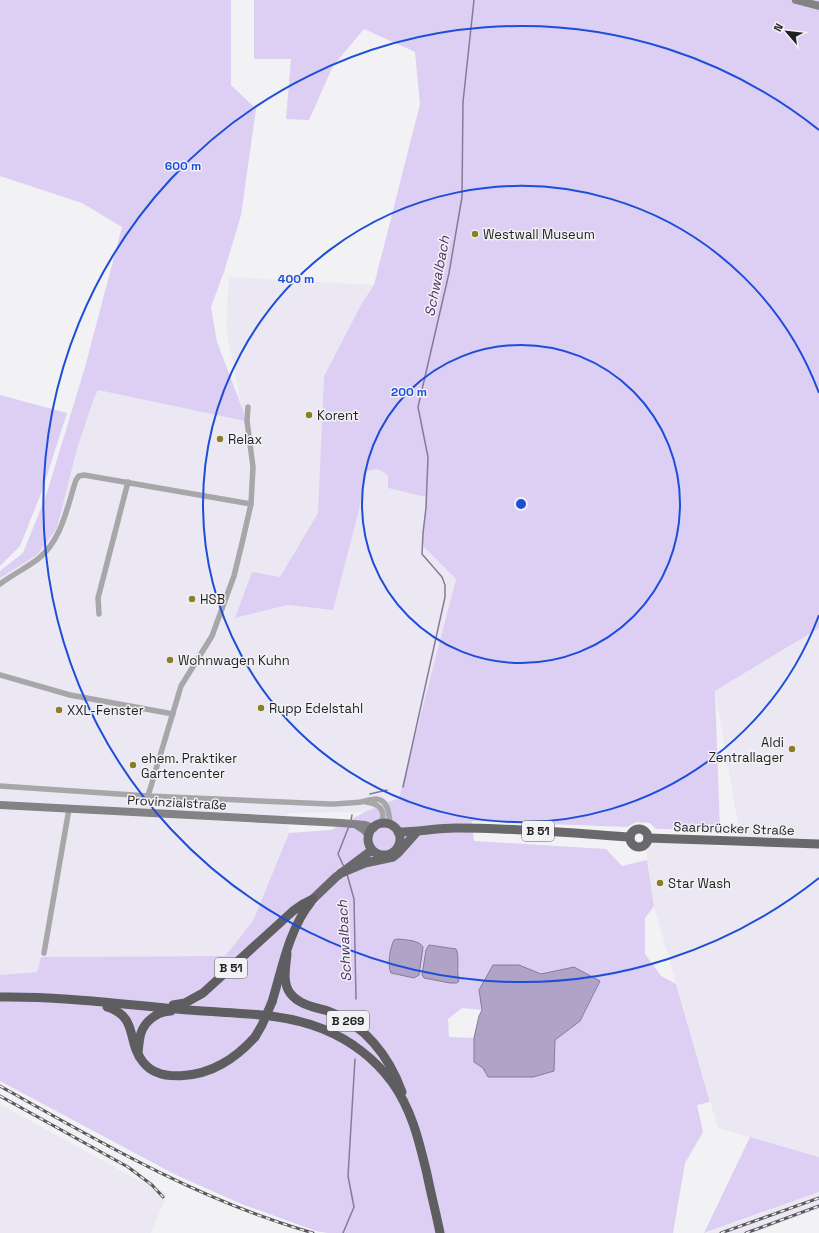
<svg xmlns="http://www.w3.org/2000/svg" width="819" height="1233" viewBox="0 0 819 1233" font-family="'Space Grotesk',sans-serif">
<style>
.built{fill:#ece8f3}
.green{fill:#ddcff4;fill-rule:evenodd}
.water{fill:#b0a3c8;stroke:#857b96}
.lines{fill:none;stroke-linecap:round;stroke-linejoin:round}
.stream{stroke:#857b96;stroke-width:1.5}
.minor{stroke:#a7a6a8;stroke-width:5.5}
.secondary{stroke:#838284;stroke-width:8}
.primary{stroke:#69686b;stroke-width:9}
.trunk{stroke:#5e5e60;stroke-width:9}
.rail-casing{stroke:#59585a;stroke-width:3}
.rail{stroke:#f2f1f4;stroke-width:1.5;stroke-dasharray:4.5;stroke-linecap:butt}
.trunk-bridge{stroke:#5e5e60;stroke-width:9}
.ring{fill:none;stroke:#1d4ed8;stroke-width:2}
.poi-dot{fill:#8c7e25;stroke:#f2f1f4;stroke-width:1.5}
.labels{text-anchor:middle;stroke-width:3;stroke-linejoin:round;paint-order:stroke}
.shield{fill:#f2f1f4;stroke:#5f5e60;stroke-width:1}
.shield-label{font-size:12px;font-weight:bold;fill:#201f21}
.poi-label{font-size:13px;fill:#201f21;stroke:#f2f1f4;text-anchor:start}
.street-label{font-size:13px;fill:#201f21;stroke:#f2f1f4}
.water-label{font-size:14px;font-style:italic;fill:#483365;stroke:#f2f1f4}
.centre{fill:#1d4ed8;stroke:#f2f1f4;stroke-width:2}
.ring-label{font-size:12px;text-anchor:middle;font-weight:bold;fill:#1d4ed8;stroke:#f2f1f4;stroke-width:3;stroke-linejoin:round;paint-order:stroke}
</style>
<rect width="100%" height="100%" fill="#f2f1f4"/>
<g class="built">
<polygon points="229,277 374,285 362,303 324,376 318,513 280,577 236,618 288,605 333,609 358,514 367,470 375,468 382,470 388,477 388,488 426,497 422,545 456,579 399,798 365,812 288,813 289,833 253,921 225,956 42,957 37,972 0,975 0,578 37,555 57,528 77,449 93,401 98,390 244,420 226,328"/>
<polygon points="819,628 819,1157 718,1128 654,906 646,850 654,842 742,847 715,691"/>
<polygon points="0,1104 125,1173 155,1188 161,1190 167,1194 151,1233 0,1233"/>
<polygon points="819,1192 819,1209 754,1233 707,1233"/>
</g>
<g class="green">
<polygon points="0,0 231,0 231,85 256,109 241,215 224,272 211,307 217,342 244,413 245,421 98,390 93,401 77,449 57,528 37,555 0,578 0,571 23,553 46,496 85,367 122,227 82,203 0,176"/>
<path d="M254,0H819V628L715,691L720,830L656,829L650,823L636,822L627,827L472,821L474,841L606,849L622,866L647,860L654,906L645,918V954L661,976L676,984L710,1102L697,1105L703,1132L685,1163L673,1233H328L316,1231L244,1205L176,1175L0,1081V975L37,972L41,957L225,956L253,921L289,833L331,830L365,812L399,798L456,579L422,545L426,497L388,488V476C381,469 377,468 367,471L358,514L333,610L288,605L235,618L252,572L280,577L318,513L324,376L362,303L374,285L420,104L415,52L364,29L333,66L309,120L286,119L291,59H254ZM519,965L541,974L574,967L580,1021L555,1040L474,1062V1038L449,1037L448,1019L462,1008L482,1010L479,990Z"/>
<polygon points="0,395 67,413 42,491 20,546 0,566"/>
<polygon points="750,1137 819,1157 819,1192 704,1233"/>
</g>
<g class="water">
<path d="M398,939C406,940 419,940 423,947L419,975L414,978L391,973C387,965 390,948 394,940Z"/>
<path d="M429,945L456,949C460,956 456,971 459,981L457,983H450L424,978L422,975L426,950Z"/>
<polygon points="493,965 519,965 541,974 574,967 600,981 580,1021 555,1040 554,1071 533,1077 488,1077 483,1068 474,1062 474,1038 479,1016 482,1010 479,990"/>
</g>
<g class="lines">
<g class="stream">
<polyline points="403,787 445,597 445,585 442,577 422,554 423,533 426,508 428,457 418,407 449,273 462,197 463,102 474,0"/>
<polyline points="370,794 387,790"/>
<polyline points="351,820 352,815"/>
<polyline points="344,867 338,854 349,826"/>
<polyline points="347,874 354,899 356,999"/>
<polyline points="343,1233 354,1207 348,1176 355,1059"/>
</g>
<g class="minor">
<path d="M0,584C12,575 26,568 38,559C62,540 67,507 76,480L79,476L84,475L251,504"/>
<polyline points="99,614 98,598 128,482"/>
<polyline points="0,675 70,695 173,714"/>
<path d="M0,786L148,796L329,804C340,804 350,803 361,802C366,801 371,799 376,799C389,800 389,815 390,824"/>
<polyline points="148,796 181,686 212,636 234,576 243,539 251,504 253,467 247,421 248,407"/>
<path d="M366,802C380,804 386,810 381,824"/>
<polyline points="44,953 69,809"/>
</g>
<g class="secondary">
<polyline points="796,0 819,6"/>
<polyline points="0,805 341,823 365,825 374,828"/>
<polyline points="358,826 363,829 369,835"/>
</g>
<g class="primary">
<circle cx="384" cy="839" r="16"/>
<circle cx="639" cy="838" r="9"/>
<path d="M398,832C418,832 437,828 456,828C514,828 572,833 630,837"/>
<polyline points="648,838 819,844"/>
<polyline points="341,873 365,863 393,857 398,853 415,834"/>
<polyline points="313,899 336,877 372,850"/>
</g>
<g class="trunk">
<path d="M287,954C286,966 282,982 290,993C299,1005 314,1007 328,1011C365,1025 389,1056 402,1092"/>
<path d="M0,997C63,996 127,1005 189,1010C234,1014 282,1012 323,1029C350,1040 375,1059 392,1082C412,1110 419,1141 427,1174C431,1194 436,1213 440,1233"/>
<path d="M272,1002C282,969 289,929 311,902"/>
<polyline points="173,1005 185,1003 203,993 293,911 303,904 313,899"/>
<path d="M107,1007C139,1017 126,1041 143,1062C160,1084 201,1076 222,1064C235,1057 245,1048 255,1037"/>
<path d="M138,1052C139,1046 139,1039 141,1033C145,1021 158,1011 171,1011"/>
</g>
<defs>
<g id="rail">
<path d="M0,1086C101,1143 201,1201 313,1233"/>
<polyline points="0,1096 128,1167 152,1185 163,1197"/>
<polyline points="721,1233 819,1198"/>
<polyline points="746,1233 819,1206"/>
</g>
</defs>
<use href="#rail" class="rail-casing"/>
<use href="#rail" class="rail"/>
<polyline class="trunk-bridge" points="255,1037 262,1025 272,1002"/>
</g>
<g class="ring">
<circle cx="521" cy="504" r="159"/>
<path d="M819 615A318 318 0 1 1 819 393"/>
<path d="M819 878A478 478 0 1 1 819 130"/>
</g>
<g class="poi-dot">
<circle cx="475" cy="234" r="4"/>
<circle cx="309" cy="415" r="4"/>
<circle cx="220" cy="439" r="4"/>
<circle cx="192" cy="599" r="4"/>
<circle cx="170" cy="660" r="4"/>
<circle cx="261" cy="708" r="4"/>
<circle cx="59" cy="710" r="4"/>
<circle cx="792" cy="749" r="4"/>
<circle cx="133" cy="765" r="4"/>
<circle cx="660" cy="883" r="4"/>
</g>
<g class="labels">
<g class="shield">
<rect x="522" y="821" width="32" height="20" rx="3"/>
<rect x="215" y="958" width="32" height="20" rx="3"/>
<rect x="327" y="1011" width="42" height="20" rx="3"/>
</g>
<g class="shield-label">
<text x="538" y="835">B 51</text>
<text x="231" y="972">B 51</text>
<text x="348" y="1025">B 269</text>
</g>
<g class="poi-label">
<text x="483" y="239">Westwall Museum</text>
<text x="317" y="420">Korent</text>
<text x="228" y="444">Relax</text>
<text x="200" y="604">HSB</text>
<text x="178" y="665">Wohnwagen Kuhn</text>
<text x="269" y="713">Rupp Edelstahl</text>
<text x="67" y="715">XXL-Fenster</text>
<text x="784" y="747" text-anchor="end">Aldi<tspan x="784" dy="15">Zentrallager</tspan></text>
<text x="141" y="763">ehem. Praktiker<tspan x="141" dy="15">Gartencenter</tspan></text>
<text x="668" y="888">Star Wash</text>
</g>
<g class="street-label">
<text transform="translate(177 802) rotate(3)" y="5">Provinzialstraße</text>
<text transform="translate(734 828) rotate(2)" y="5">Saarbrücker Straße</text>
</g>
<g class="water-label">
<text transform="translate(437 276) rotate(-79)" y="5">Schwalbach</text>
<text transform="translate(344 941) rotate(-93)" y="5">Schwalbach</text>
</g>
</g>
<circle cx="521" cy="504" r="6" class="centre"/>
<g class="ring-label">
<text x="183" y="170">600 m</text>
<text x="296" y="283">400 m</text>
<text x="409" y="396">200 m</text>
</g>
<g transform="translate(787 32) rotate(298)" stroke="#f2f1f4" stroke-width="3" paint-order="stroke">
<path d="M0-3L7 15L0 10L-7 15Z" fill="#201f21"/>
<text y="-6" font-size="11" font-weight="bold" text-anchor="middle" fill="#201f21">N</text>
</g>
</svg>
